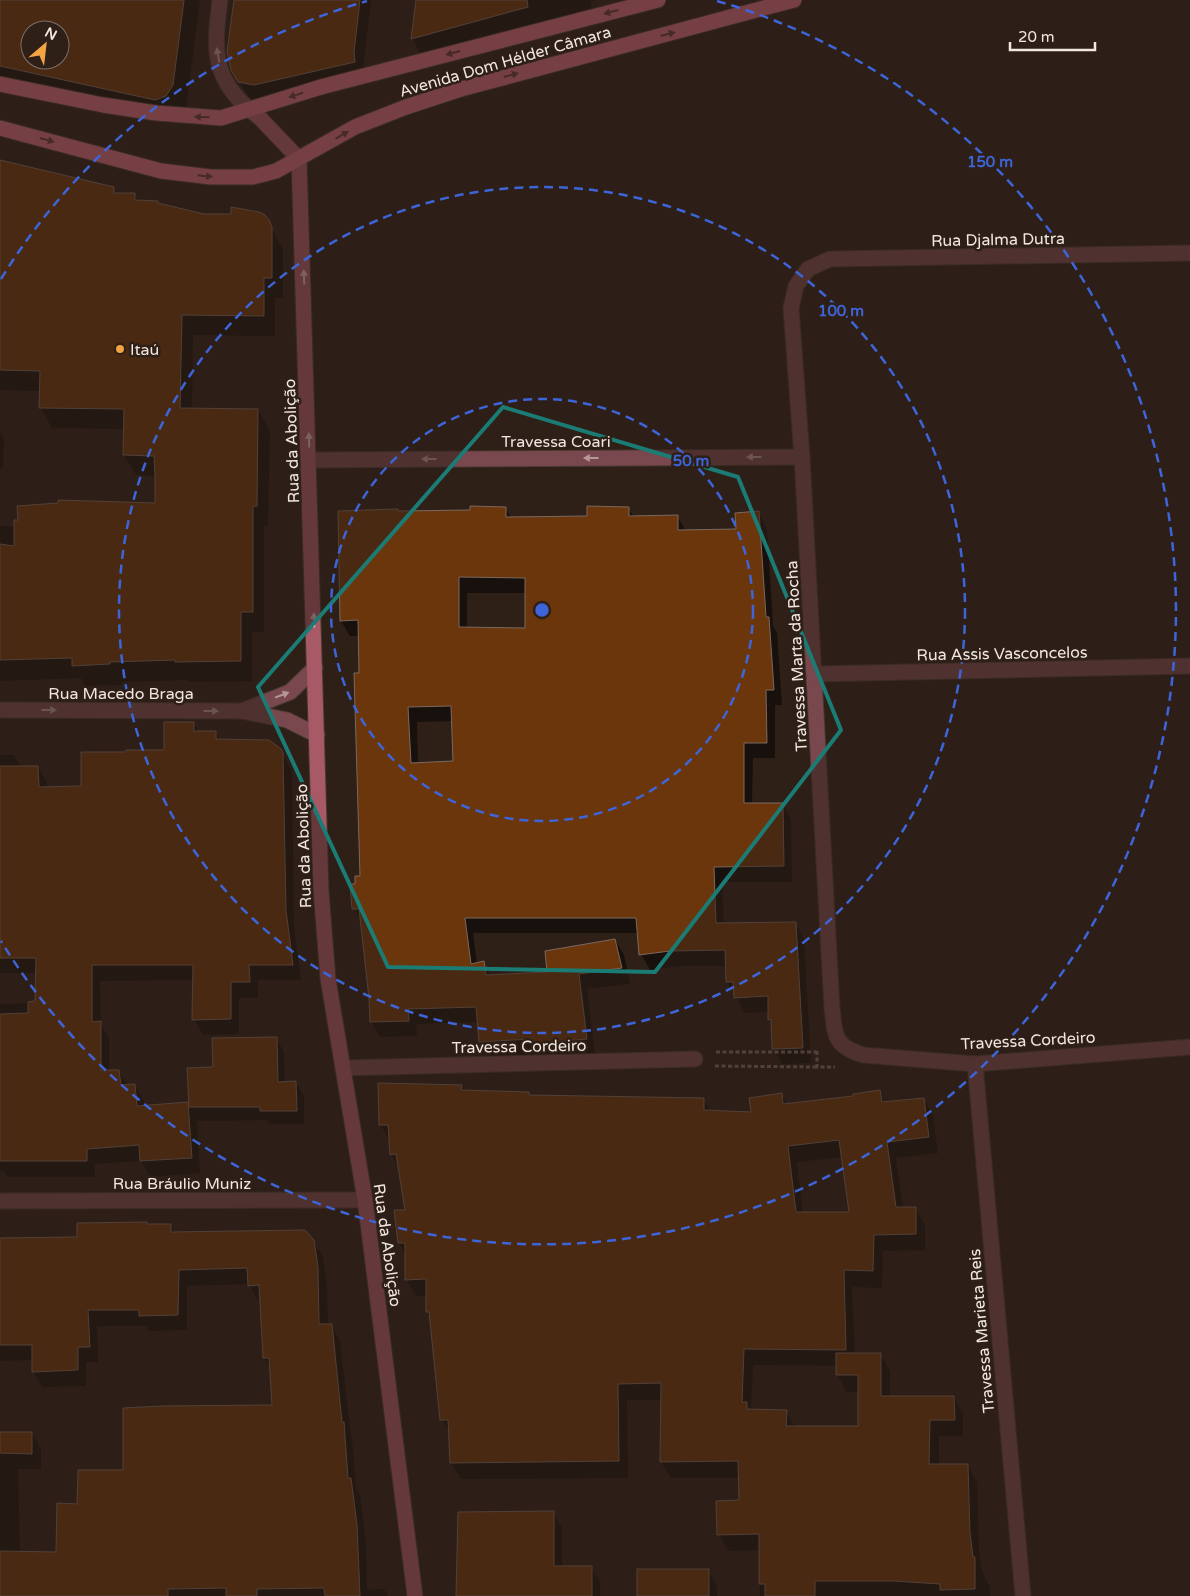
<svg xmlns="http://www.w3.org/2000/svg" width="1190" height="1596" viewBox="0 0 1190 1596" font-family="'Varela Round',sans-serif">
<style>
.shadow{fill:#0007;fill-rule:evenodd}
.building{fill:#6c360d;stroke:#7a695f;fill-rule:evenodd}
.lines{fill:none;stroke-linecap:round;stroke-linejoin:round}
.street-casing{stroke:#493b33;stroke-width:17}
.secondary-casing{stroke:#493b33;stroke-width:17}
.primary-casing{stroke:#493b33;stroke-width:17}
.path{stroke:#7b6e67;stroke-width:3;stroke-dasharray:4 2.5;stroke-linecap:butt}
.street{stroke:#79474e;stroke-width:15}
.secondary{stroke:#a85966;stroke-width:15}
.primary{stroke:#cc6779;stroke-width:15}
.oneway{fill:#653839}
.oneway2{fill:#b59798}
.oneway3{fill:#d7b5b6}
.marked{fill:none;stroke:#1a7c74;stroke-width:4;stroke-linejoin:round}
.ring{fill:none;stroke:#3d65d9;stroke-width:2.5;stroke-dasharray:9 6}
.poi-dot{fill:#f4a443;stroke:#2e1f17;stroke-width:2}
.labels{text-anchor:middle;stroke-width:5;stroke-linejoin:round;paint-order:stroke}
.street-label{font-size:16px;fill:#f1e7e1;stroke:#2e1f17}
.poi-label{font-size:16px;fill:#f1e7e1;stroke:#2e1f17;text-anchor:start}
.centre{fill:#3d65d9;stroke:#2e1f17;stroke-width:2.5}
.ring-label{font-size:15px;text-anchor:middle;font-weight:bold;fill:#3d65d9;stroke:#2e1f17;stroke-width:5;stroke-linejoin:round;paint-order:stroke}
</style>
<rect width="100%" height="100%" fill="#2e1f17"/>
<g class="shadow">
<path d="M0,0H200L186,109L179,119L169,123L0,86ZM30,30H60V60H30Z"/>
<polygon points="236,0 371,0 363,70 265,102 250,99 232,69"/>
<polygon points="417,0 598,0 591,1 591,12 423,58 412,38"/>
<polygon points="0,162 113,188 117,194 134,194 138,201 158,202 159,205 204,215 264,216 283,249 283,298 275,298 275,336 193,335 192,410 258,410 270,431 268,526 264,526 264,632 252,632 252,681 188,682 187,680 121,682 122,685 85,686 81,678 0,681 0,526 15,526 156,504 157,476 136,475 124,455 125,429 52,428 41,408 41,391 0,390"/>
<polygon points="0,432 4,439 3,468 0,468"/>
<path d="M505,508L511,518L588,517L628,508L634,517L677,516L686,531L737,530L758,513L767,528L773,626L777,633L782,705H775V758H753L752,804H782L791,819L792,882H722L724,924L795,923L804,939L811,1063L782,1064L773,1048L772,1024L770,1019L769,1012L745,1013L727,982L726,966H680L650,970L641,954L639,933H473L477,964L483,963L491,976L548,973L615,940L624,955L630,984L587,989L595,1054L543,1059L540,1055L490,1058L481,1042L479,1022L416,1024L417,1036L380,1037L371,1021L370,997L362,923L354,908L356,886L362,878L360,636H350L341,621L398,510L399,512H471ZM467,593H526L527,629L467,628ZM453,721L454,763L418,764L417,722Z"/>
<polygon points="193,723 199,732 215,732 220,740 280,750 292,770 294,926 301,980 258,980 258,998 239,998 239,1034 203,1035 194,1019 194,980 100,981 101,1024 109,1038 109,1071 119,1071 127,1086 135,1086 144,1101 144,1107 188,1104 190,1108 188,1069 214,1069 276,1038 284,1052 285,1083 296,1083 304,1096 304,1124 269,1124 266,1120 197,1121 200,1173 150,1177 141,1161 95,1164 95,1177 7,1177 4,1171 0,1171 0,1004 36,1003 37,973 0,973 0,755 14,755 21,767 38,767 47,783 47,788 82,788 166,752"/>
<path d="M461,1086L464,1091L528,1093L530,1096L703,1099L711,1112L753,1113L781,1094L787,1105L855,1097L879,1091L886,1103L924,1099L933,1116L938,1153L896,1158L903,1208H915L925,1225V1250L883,1251L882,1288L852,1287L855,1354H880L890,1371V1397H954L963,1414V1436H939V1465H968L977,1482L979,1551L982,1571L990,1587V1596H760V1550L728,1551L719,1534L740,1501V1478H671L661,1462L662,1400H627L628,1478L461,1479L451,1463L450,1434L442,1419L431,1320L427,1312V1296H416L406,1279V1255L399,1243L407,1211L400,1169L391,1154L390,1141L380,1124ZM843,1157L850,1213H803L797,1162ZM753,1365L837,1366V1375L847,1392H859V1427H795L786,1412L751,1410Z"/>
<polygon points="170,1225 175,1233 313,1241 323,1257 327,1284 328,1325 331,1325 340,1341 351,1436 352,1439 356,1489 360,1495 366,1542 367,1590 384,1589 388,1596 0,1596 0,1433 32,1433 41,1449 41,1469 18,1469 20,1553 58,1553 79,1505 124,1471 274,1406 271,1369 264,1358 261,1301 258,1301 249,1284 187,1286 187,1330 149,1331 146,1326 97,1326 98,1362 86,1362 86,1386 42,1387 33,1371 33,1360 0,1361 0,1238 78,1238"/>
<polygon points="553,1513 562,1528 562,1567 591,1567 600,1582 600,1596 457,1596"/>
<polygon points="708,1570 717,1586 717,1596 639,1596"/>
</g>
<g class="building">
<path d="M0,0H184L173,85L166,96L155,100L0,66ZM30,30H60V60H30Z"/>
<polygon points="234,0 360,0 354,52 355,62 254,85 238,82 231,70 227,52"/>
<polygon points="416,0 527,0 528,7 411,39"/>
<polygon points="0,160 114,187 114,193 135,193 135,200 158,201 158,203 204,214 231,214 231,207 259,212 265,215 269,220 272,227 272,278 264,278 264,316 182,315 180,408 258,409 257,506 253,506 253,612 241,612 241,661 175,662 175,660 110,662 110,664 72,666 72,658 0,660 0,544 14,546 14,520 18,520 17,506 58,503 58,500 155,503 155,476 154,456 123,455 124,409 39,408 40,371 0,370"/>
<path d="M470,506L506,507V517L587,516V506L629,507V516L678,515V530L736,529L735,513L759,511L766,617H769L774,690H766L767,743H744V803H783L784,866L714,867L716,923L796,922L803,1048L772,1049L771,1019L768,1020V996L734,998L733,982H726L725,950L670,951L639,955L636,918H465L471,964L484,961L486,975L547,972L545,951L615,939L622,968L579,974L587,1039L533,1044L532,1039L479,1042L476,1007L408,1009L409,1021L370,1022L369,998L359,909H352L350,884H355V876H360L354,673H359L358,620L340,621L338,511L398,509V511L470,510ZM459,577L525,578V628L459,627ZM451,706L453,761L411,763L408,707Z"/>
<polygon points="164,722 194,722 194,731 216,731 216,739 269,740 281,749 283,753 286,910 293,965 249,965 250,982 231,982 231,1019 192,1020 193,965 92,965 92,1022 101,1021 101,1070 119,1070 121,1085 135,1084 137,1106 188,1102 192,1158 140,1161 139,1145 87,1149 87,1161 0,1161 0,1014 28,1013 28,1002 35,1001 36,958 0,958 0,766 38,766 39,787 81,786 81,752 125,752 126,750 164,750"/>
<polygon points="277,1037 278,1082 296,1081 297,1111 260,1111 260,1107 189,1107 187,1068 213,1067 212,1038"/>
<path d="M378,1083L462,1085L461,1090L529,1092V1095L704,1098V1110L751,1112L749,1098L782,1093L783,1104L853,1096V1094L880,1090L882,1102L924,1098L929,1137L887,1142L896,1207H916V1234L874,1235L873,1271L844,1270L846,1350L744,1349L742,1402H747V1409L787,1410L786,1426H858V1375H836V1353H881V1396H954L955,1420H930L929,1464H968L970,1533L973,1557H975V1589L940,1590V1584L894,1581H815V1596H765V1584H759V1534L717,1535L716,1501L739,1500L738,1461L660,1462L661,1383L618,1384L619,1461L450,1463L448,1420H440L429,1312H426V1279L405,1280V1243H398L394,1210H405L396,1154L390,1155L388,1125H379ZM839,1140L849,1212H796L788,1146Z"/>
<polygon points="147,1222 147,1224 171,1224 171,1232 305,1230 314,1240 318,1267 319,1324 332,1324 342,1422 344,1422 348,1478 351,1478 357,1525 360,1596 325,1596 324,1588 257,1589 257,1596 226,1596 226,1588 168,1589 168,1596 0,1596 0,1551 56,1552 57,1503 77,1504 78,1470 123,1470 123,1408 163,1406 272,1405 269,1358 263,1358 259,1285 248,1286 247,1268 179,1270 178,1315 139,1316 139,1310 88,1310 90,1347 78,1347 78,1370 32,1372 32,1345 0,1345 0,1238 77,1237 77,1223"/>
<polygon points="0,1432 32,1432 32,1454 0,1453"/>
<polygon points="554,1511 554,1566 592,1566 592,1596 456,1596 458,1512"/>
<rect x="637" y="1569" width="72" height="27"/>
</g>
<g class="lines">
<defs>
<g id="street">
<path d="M220,0C214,47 211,77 250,110"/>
<path d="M1190,253L830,259L808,269L796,286L791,308L802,457L832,1008C835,1036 834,1046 863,1055L975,1064L1190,1047"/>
<polyline points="309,460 802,457"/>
<polyline points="815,674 1190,666"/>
<polyline points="0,710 242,711 287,720 317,735"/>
<polyline points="242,711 290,692 315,668"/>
<polyline points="975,1064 1023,1596"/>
<polyline points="343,1068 695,1059"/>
<polyline points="0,1201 365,1200"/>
</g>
<polyline id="secondary" points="250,110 260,118 299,159 321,890 328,979 365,1200 415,1596"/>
<g id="primary">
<polyline points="0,84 103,105 156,113 221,118 321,87 658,0"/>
<polyline points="0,128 161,171 211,177 253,177 276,171 355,127 406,107 461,89 794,0"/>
</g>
</defs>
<use href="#street" class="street-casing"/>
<use href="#secondary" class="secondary-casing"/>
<use href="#primary" class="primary-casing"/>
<g class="path">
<polyline points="817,1051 817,1067 835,1067"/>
<polyline points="716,1052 817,1052"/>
<polyline points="715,1066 817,1067"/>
</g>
<use href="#street" class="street"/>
<use href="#secondary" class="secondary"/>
<use href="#primary" class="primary"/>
</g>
<defs><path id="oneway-solid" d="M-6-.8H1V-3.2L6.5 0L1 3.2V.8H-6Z" transform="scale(1.25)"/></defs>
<g class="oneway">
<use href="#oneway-solid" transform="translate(611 12) rotate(165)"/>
<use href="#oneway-solid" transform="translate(668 34) rotate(-15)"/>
<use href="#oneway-solid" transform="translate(453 53) rotate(165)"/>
<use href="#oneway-solid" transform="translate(511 75) rotate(-15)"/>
<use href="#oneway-solid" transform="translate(296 95) rotate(162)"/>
<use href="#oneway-solid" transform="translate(202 117) rotate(-178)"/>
<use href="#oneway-solid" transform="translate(342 135) rotate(-30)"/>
<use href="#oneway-solid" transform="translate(47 140) rotate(15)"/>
<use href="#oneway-solid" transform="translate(205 176) rotate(6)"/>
</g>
<g class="oneway2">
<use href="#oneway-solid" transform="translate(218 55) rotate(-100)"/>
<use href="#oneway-solid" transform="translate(754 457) rotate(180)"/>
<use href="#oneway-solid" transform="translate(591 458) rotate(180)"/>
<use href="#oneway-solid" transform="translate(429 459) rotate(180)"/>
<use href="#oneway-solid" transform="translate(282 695) rotate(-21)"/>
<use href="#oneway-solid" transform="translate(49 710)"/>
<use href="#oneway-solid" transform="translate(211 711)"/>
</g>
<g class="oneway3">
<use href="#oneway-solid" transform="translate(304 277) rotate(-92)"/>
<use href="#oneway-solid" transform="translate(309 440) rotate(-92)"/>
<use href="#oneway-solid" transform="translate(314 620) rotate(-92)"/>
</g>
<path d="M0 0H1190V1596H0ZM503,407L738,477L841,730L655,972L388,967L258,687Z" fill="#2e1f17" fill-opacity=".55" fill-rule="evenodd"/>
<path class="marked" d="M503,407L738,477L841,730L655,972L388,967L258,687Z"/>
<g class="ring">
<circle cx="542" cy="610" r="211"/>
<circle cx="542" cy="610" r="423"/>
<path d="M1 279A634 634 0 0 1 367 1M717 1A634 634 0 1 1 1 941"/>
</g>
<circle class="poi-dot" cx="120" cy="349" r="5"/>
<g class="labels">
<g class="street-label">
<text transform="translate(505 61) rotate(-16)" y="6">Avenida Dom Hélder Câmara</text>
<text transform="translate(998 239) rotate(-1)" y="6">Rua Djalma Dutra</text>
<text transform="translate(291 441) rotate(-92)" y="6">Rua da Abolição</text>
<text x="556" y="447">Travessa Coari</text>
<text transform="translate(1002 653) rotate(-1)" y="6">Rua Assis Vasconcelos</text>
<text transform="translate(796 656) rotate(-93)" y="6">Travessa Marta da Rocha</text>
<text x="121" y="699">Rua Macedo Braga</text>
<text transform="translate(303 846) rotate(-92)" y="6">Rua da Abolição</text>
<text transform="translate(1028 1040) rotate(-3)" y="6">Travessa Cordeiro</text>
<text transform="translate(519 1046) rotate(-1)" y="6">Travessa Cordeiro</text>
<text x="182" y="1189">Rua Bráulio Muniz</text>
<text transform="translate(388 1245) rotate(82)" y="6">Rua da Abolição</text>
<text transform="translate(981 1331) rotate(-95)" y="6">Travessa Marieta Reis</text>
</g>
<g class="poi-label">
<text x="130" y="355">Itaú</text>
</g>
</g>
<circle cx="542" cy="610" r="8" class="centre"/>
<g class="ring-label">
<text x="990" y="167">150 m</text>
<text x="841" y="316">100 m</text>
<text x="691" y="466">50 m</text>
</g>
<g transform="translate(45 45) rotate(28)"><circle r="24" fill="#2e1f17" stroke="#7c6f68"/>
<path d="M0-4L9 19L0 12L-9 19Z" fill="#f4a443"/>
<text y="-8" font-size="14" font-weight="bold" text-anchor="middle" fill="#f1e7e1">N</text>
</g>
<path d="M1010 42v8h85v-8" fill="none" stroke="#f1e7e1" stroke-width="2.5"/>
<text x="1018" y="42" font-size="15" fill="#f1e7e1" stroke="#2e1f17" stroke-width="4" paint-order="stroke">20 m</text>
</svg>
